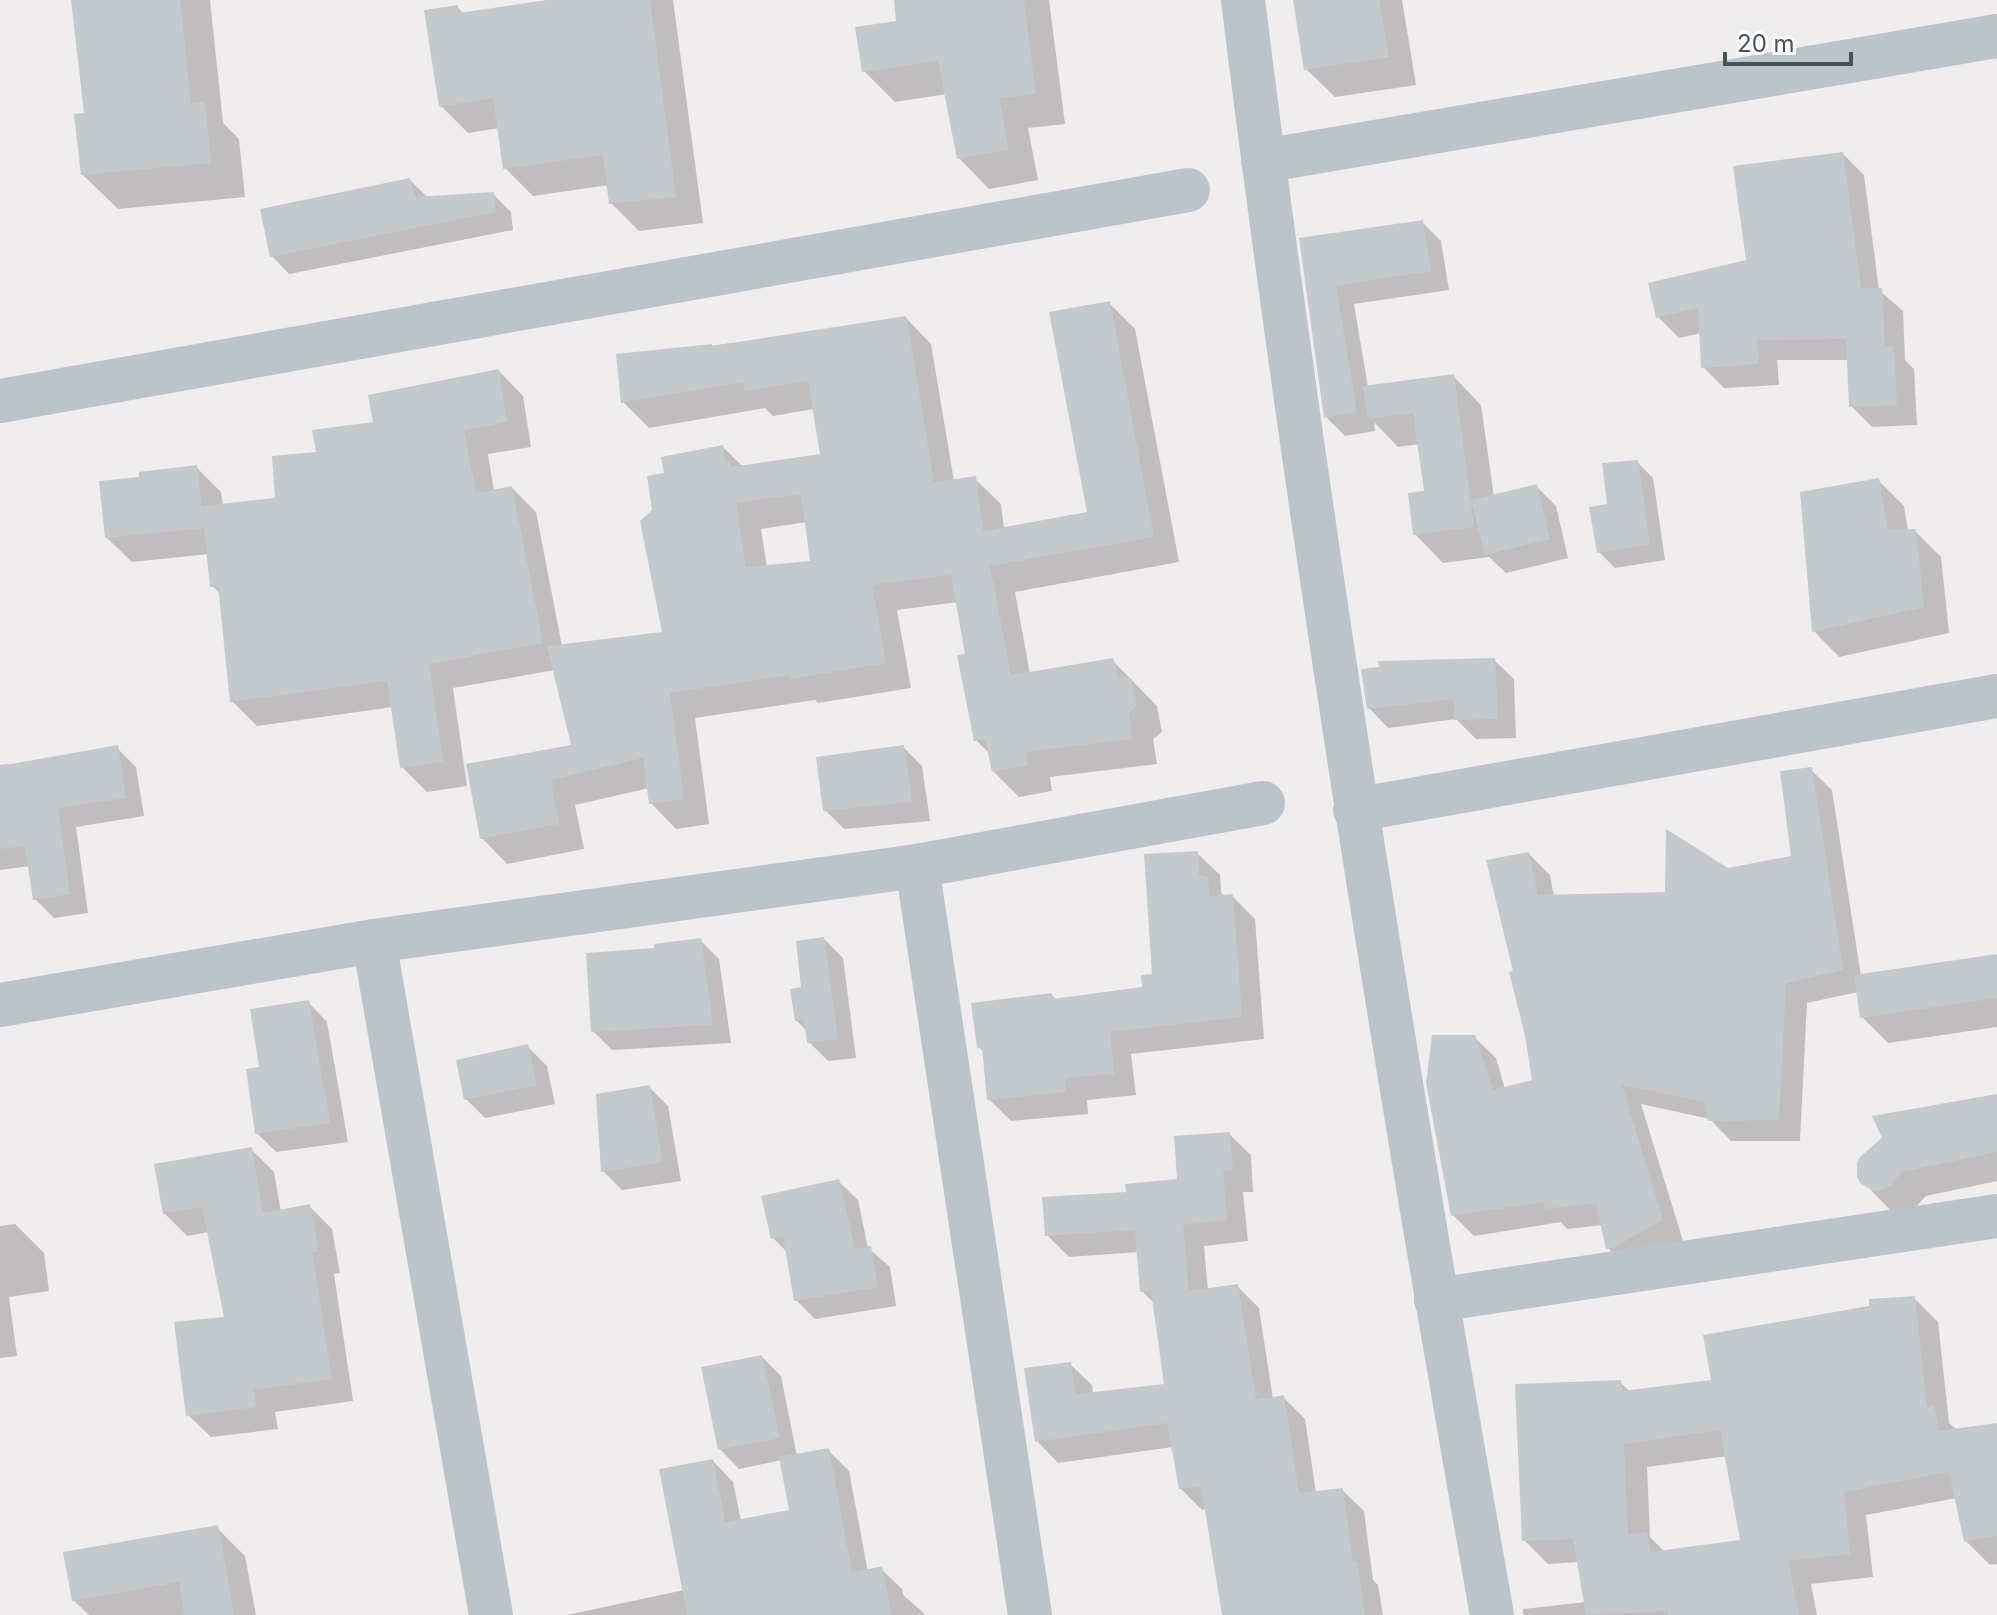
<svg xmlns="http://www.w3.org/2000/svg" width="1997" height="1615" viewBox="0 0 1997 1615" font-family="Inter,sans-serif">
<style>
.shadow{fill:#0003;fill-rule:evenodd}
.building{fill:#c4c9cd;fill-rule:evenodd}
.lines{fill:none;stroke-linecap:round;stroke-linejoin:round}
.minor{stroke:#bac4c9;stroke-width:44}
</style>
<rect width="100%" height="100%" fill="#f0edee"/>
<g class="shadow">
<polygon points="73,0 210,0 223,123 239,139 245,197 118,209 82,174 86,114"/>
<polygon points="560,0 673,0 703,223 639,231 611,203 609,185 533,196 505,168 499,128 468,133 441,106 457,7 464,14"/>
<polygon points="896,0 1049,0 1065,124 1028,128 1038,180 989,189 959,158 947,94 895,102 864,71 898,23"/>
<polygon points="1295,0 1402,0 1416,85 1335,97 1306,69"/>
<polygon points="1843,154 1864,175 1879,290 1903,311 1905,360 1914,369 1917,425 1872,427 1851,406 1849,360 1777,360 1779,385 1724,388 1703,367 1701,333 1679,338 1658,317 1748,262"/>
<polygon points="410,180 428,198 493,194 511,212 513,230 289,274 272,256"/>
<polygon points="1422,222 1441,241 1449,290 1354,304 1368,387 1453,376 1481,405 1494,497 1537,487 1556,506 1568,558 1506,573 1489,557 1443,563 1415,534 1426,492 1420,444 1398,447 1374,422 1375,431 1345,436 1326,417 1301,240"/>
<path d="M1109,303L1135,329L1179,562L1015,592L1030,674L1113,661L1157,706L1162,732L1153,739L1157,764L1050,777L1052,791L1019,797L993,771L990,754L976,740L968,655L958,602L897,610L911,688L818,703L815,700L695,718L709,824L676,829L651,803L649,788L575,805L584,849L507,864L482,838L574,746L555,670L453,688L467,786L427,792L402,767L393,707L257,726L232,701L221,594L212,586L209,554L132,562L107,538L141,478L196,467L221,492L223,506L278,500L318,453L375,424L499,371L523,396L531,447L488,454L494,491L512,488L536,512L562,646L664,634L654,511L667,475L723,447L743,467L822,455L814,409L773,416L765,408L649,428L623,402L711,346L906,318L931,344L954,481L975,479L1001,504L1004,529L1089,514ZM807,522L812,563L767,567L761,529Z"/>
<polygon points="1637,462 1653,478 1665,560 1615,568 1599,552 1609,506"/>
<polygon points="1878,480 1904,506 1908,531 1915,531 1941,557 1949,633 1839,657 1814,631"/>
<polygon points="1494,660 1514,679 1516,738 1476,739 1456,719 1388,728 1369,708"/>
<polygon points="903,747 922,766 930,821 844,829 825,810"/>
<polygon points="117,748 136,767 144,816 76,827 88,913 54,918 35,899 30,866 0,870 0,765 8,764 10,766"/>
<polygon points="1811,770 1832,790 1861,976 1997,956 1997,1027 1888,1043 1862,1017 1858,992 1807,1003 1800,1141 1731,1141 1710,1119 1641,1104 1683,1241 1629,1269 1608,1248 1603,1225 1567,1229 1561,1222 1474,1236 1453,1215 1474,1037 1496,1058 1505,1089 1534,1081 1516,973 1529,854 1550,875 1554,897 1666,894 1727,870 1793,858"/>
<polygon points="1197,853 1220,875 1221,892 1225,897 1232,896 1255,919 1264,1039 1131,1054 1136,1095 1087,1100 1088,1114 1011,1121 989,1099 984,1052 979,1047 1051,995 1057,1000 1145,989 1154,976"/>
<polygon points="824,939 843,958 856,1058 828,1061 809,1042 807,1031 796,1020 803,989"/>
<polygon points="700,940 719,959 731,1043 612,1050 593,1031 657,950"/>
<polygon points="308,1002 327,1022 348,1142 276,1152 257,1133 262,1069"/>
<polygon points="528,1047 547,1066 555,1104 485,1118 466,1099"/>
<polygon points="649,1087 668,1106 681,1181 622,1190 603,1171"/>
<polygon points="1997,1096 1997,1181 1926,1196 1910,1213 1892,1212 1867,1186"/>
<polygon points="1229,1134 1251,1155 1253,1192 1243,1192 1248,1241 1204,1246 1208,1291 1237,1286 1259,1308 1273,1399 1283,1397 1305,1419 1316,1493 1342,1490 1364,1511 1373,1580 1378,1585 1383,1615 1223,1615 1207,1509 1202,1510 1180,1488 1173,1447 1058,1463 1037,1441 1070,1364 1092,1385 1093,1394 1167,1385 1155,1304 1142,1291 1139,1252 1069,1257 1047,1235 1128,1194 1179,1181"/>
<polygon points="251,1149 274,1172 281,1212 309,1206 332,1229 340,1273 334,1274 353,1401 275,1412 278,1429 211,1437 188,1415 226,1319 209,1232 187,1236 164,1213"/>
<polygon points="838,1181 858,1200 868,1248 890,1267 896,1306 815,1319 796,1300 788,1253 773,1238"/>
<polygon points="15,1224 44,1253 49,1291 9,1297 17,1356 0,1358 0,1226"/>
<path d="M1914,1298L1938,1322L1949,1423L1957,1430L1997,1424V1564L1990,1565L1966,1541L1957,1498L1866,1515L1873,1577L1811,1584L1817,1615H1523V1609L1586,1602L1579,1562L1548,1564L1524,1540L1620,1382L1630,1392L1714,1382ZM1727,1456L1743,1541L1665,1552L1650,1537L1647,1467Z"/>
<polygon points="762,1357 781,1376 797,1456 828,1450 849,1471 868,1572 881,1569 902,1589 903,1595 926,1615 567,1615 684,1590 713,1461 733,1482 741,1521 792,1512 782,1460 739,1469 720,1449"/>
<polygon points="217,1528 245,1556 256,1615 89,1615 73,1600"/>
</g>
<g class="building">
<polygon points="71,0 180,0 191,103 205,102 211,163 81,175 74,114 84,113"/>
<polygon points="547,0 650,0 676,197 609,204 603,155 503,169 493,98 439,107 424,10 458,5 459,13"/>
<polygon points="894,0 1024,0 1036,94 999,98 1009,150 957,159 938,61 862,72 855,27 896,21"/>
<polygon points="1293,0 1379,0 1389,57 1304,70"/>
<polygon points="1843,152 1861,288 1882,288 1885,347 1894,346 1897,405 1849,407 1846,339 1757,340 1759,364 1701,368 1698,308 1656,318 1648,283 1746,260 1733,166"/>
<polygon points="410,178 415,197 494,192 496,212 270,257 260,209"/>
<polygon points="1423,220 1431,271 1336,286 1357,412 1324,418 1299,238"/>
<path d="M1110,301L1154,537L990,566L1011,675L1113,658L1119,678H1131L1137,706L1129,713L1132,739L1025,752L1028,765L992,772L985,739L974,741L957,655L965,654L951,575L872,585L886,663L790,679V675L670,693L684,799L649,804L643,758L551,780L559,824L480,839L466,764L571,745L547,646L662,632L640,521L652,510L647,476L664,473L661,457L723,445L725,461H730L731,467L820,454L808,381L745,391L743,382L621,403L616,354L712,344V346L906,316L934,482L976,476L983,531L1087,512L1049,312ZM801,494L810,561L746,567L736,503Z"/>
<polygon points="499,369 507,422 464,430 476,493 512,486 543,643 429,664 443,762 400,768 387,681 230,702 218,586 210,587 204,528 105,538 99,481 139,477 139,472 197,465 204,527 202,506 275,498 272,456 316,452 312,430 373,422 368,395"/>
<polygon points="1454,374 1474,527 1413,535 1408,493 1424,491 1413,413 1368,419 1363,386"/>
<polygon points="1638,460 1650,544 1597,553 1589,507 1607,504 1602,463"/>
<polygon points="1879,478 1888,530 1916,529 1924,607 1812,632 1800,492"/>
<polygon points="1537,484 1550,539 1485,555 1471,500"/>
<polygon points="1495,658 1498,719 1454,720 1454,699 1367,709 1361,669 1379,667 1378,661"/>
<polygon points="118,745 126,798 58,808 70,894 33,900 25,846 0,849 0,766"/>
<polygon points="904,745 912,802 823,811 816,757"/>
<polygon points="1812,767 1843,970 1786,983 1779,1120 1708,1121 1705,1102 1622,1085 1663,1220 1613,1248 1606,1249 1596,1203 1544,1209 1544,1202 1451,1216 1426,1083 1432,1035 1475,1035 1493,1090 1532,1080 1525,1035 1509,972 1513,971 1486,860 1529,852 1538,895 1665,892 1666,829 1728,868 1791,856 1780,771"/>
<polygon points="1198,851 1199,875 1208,877 1209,896 1233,894 1242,1017 1110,1032 1114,1074 1065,1078 1067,1092 987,1100 982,1047 977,1048 971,1003 1052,993 1053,999 1142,987 1141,975 1152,974 1144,854"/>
<polygon points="824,937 838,1039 807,1043 804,1020 795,1021 790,989 801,987 796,941"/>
<polygon points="701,938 713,1025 591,1032 586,953 654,948 654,944"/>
<polygon points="1997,954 1997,998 1860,1018 1854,975"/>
<polygon points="309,1000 330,1123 255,1134 246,1069 259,1067 250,1009"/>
<polygon points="528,1044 537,1085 464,1100 456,1060"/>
<polygon points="650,1085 663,1162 601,1172 596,1094"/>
<polygon points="1997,1094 1997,1152 1901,1172 1891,1186 1879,1191 1872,1190 1860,1183 1857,1177 1857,1163 1860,1157 1882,1138 1872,1116"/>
<polygon points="1230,1132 1233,1170 1223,1171 1227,1220 1183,1225 1189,1291 1238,1284 1256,1400 1284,1395 1299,1493 1343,1488 1353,1562 1357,1561 1365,1615 1222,1615 1201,1486 1179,1489 1167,1423 1035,1442 1024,1368 1071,1362 1076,1394 1164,1384 1151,1291 1140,1292 1135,1230 1045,1236 1042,1197 1126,1192 1125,1184 1177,1179 1174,1136"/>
<polygon points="252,1147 263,1213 310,1204 319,1251 312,1252 332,1379 254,1390 256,1407 186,1416 174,1322 224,1317 202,1207 163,1214 154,1164"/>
<polygon points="839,1179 855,1249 871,1246 878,1287 794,1301 783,1236 771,1239 761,1196"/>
<path d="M1915,1296L1927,1407L1934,1405L1939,1431L1997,1423V1536L1964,1542L1949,1472L1844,1492L1850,1554L1788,1561L1799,1615H1668V1611L1586,1615L1573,1539L1522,1541L1515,1384L1621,1380L1622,1391L1711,1380L1703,1335L1869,1306V1299ZM1720,1430L1740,1540L1650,1552L1647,1532L1628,1535L1624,1444Z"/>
<polygon points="762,1355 780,1438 718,1450 701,1367"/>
<polygon points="829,1448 852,1573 882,1566 892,1615 687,1615 659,1469 713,1459 725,1522 789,1510 779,1457"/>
<polygon points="218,1525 234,1615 184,1615 179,1582 72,1601 63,1552"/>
</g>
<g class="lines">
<g class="minor">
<path d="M1243,0C1310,541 1397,1079 1492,1615"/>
<polyline points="1263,161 1997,36"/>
<polyline points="0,401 1188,190"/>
<polyline points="1355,810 1997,696"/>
<polyline points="917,866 1030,1615"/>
<polyline points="374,941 491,1615"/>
<polyline points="0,1005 374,941 917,866 1263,803"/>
<polyline points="1436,1300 1997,1216"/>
</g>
</g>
<path d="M1725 52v12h126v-12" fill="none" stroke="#475359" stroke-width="4"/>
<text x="1737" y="52" font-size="24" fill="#475359" stroke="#ffffff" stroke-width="6" paint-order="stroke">20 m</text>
</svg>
